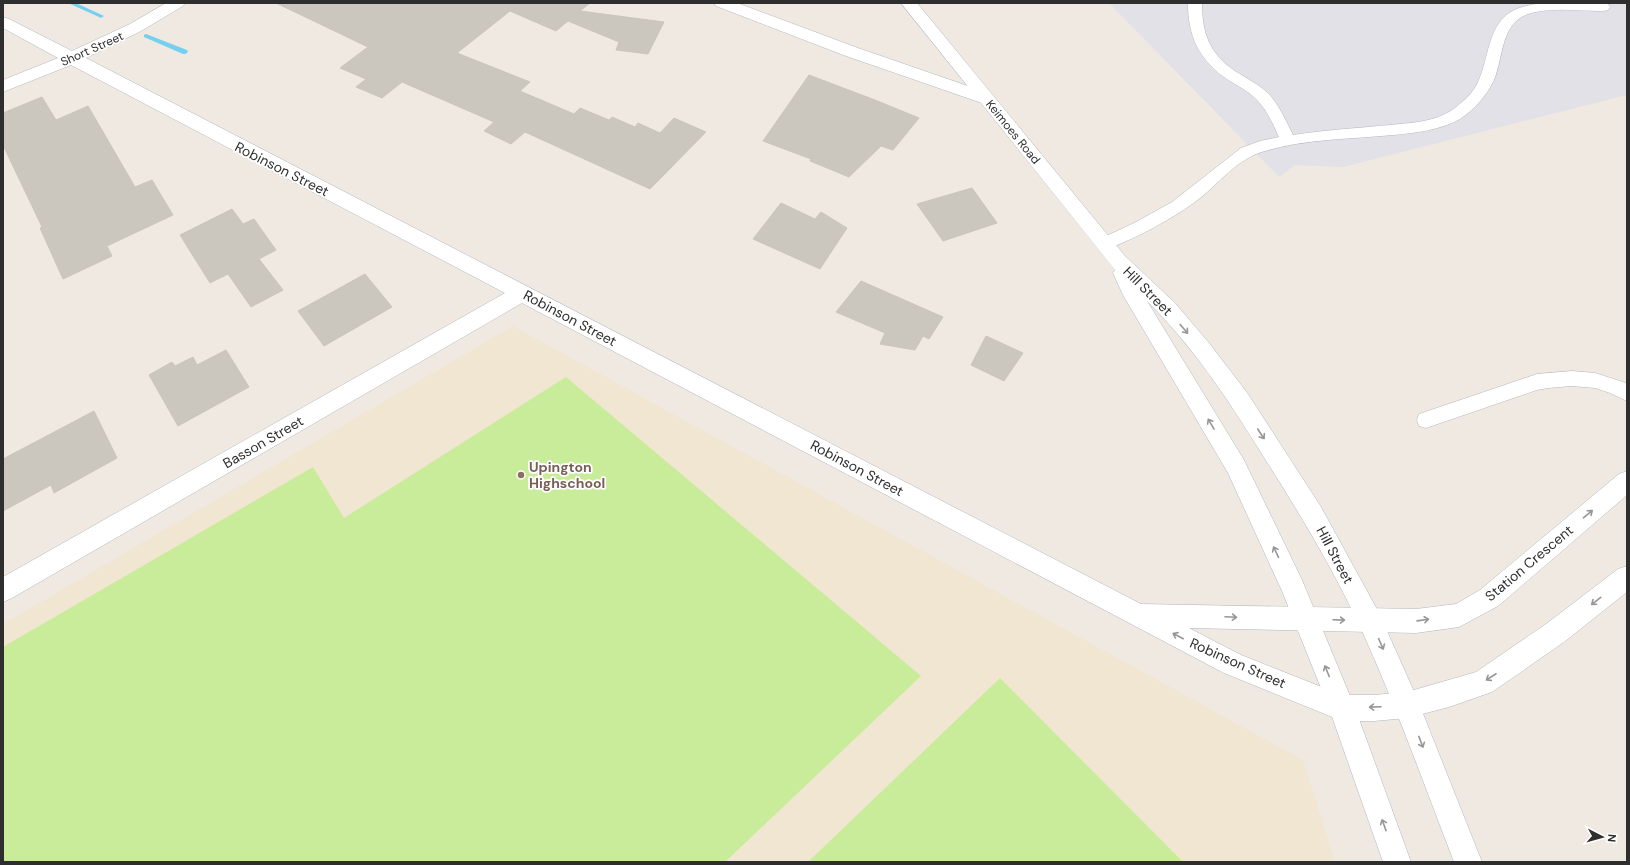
<svg xmlns="http://www.w3.org/2000/svg" width="1630" height="865" viewBox="0 0 1630 865" font-family="'DM Sans',sans-serif">
<style>
.industrial{fill:#e3e1e8}
.education{fill:#f0e6d1}
.pitch{fill:#c9ec9a}
.lines{fill:none;stroke-linecap:round;stroke-linejoin:round}
.stream{fill:#75cff0;fill-rule:evenodd}
.building{fill:#cbc7bf;stroke:#cbc5ba}
.service-casing{stroke:#b4b7c1;stroke-width:1}
.minor-casing{stroke:#b4b7c1;stroke-width:1}
.tertiary-casing{stroke:#b4b7c1;stroke-width:1}
.service{fill:#fff;fill-rule:evenodd}
.minor{fill:#fff;fill-rule:evenodd}
.tertiary{fill:#fff;fill-rule:evenodd}
.oneway{stroke:#969696}
.education-dot{fill:#8d6e63;stroke:#fff;stroke-width:1.5}
.labels{text-anchor:middle;stroke-width:3.5;stroke-linejoin:round;paint-order:stroke}
.far-street-label{font-size:12px;fill:#2e2e2e;stroke:#fff}
.street-label{font-size:14px;fill:#2e2e2e;stroke:#fff}
.education-label{font-size:14px;font-weight:bold;fill:#785e54;stroke:#fff;text-anchor:start}
</style>
<rect width="100%" height="100%" fill="#efe9e1"/>
<polygon class="industrial" points="1109,3 1627,3 1627,95 1343,167 1295,165 1279,177"/>
<polygon class="education" points="513,326 1303,760 1335,862 3,862 3,624"/>
<g class="pitch">
<polygon points="566,377 921,676 725,862 3,862 3,647 313,467 344,518"/>
<polygon points="1000,678 1183,862 808,862"/>
</g>
<g class="lines">
<g class="stream">
<polygon points="68,3 76,3 104,16 101,18 99,17"/>
<polygon points="146,34 187,50 188,52 185,54 183,54 144,37 144,35"/>
</g>
</g>
<g class="building">
<polygon points="276,3 590,3 580,11 664,22 648,54 616,50 619,42 568,21 556,31 510,11 457,53 530,82 520,91 574,114 580,108 609,120 612,117 635,127 638,123 660,133 674,118 706,132 650,189 525,132 511,144 484,131 494,122 402,82 382,98 356,87 366,79 340,68 368,47"/>
<polygon points="809,75 875,100 919,118 893,150 881,146 849,177 810,161 811,159 763,141"/>
<polygon points="42,97 56,120 88,106 135,187 152,180 173,215 107,246 112,256 63,279 40,228 42,227 3,145 3,113"/>
<polygon points="972,188 997,223 943,241 917,204"/>
<polygon points="781,203 815,219 821,212 847,228 820,269 753,239"/>
<polygon points="232,209 243,224 254,219 276,250 259,259 283,290 251,307 228,274 210,283 180,235"/>
<polygon points="365,274 392,307 324,346 298,311"/>
<polygon points="861,281 943,317 929,339 923,336 915,350 880,344 885,333 836,312"/>
<polygon points="986,336 1023,353 1004,381 971,365"/>
<polygon points="226,350 249,387 178,426 149,375 172,362 175,366 193,357 197,365"/>
<polygon points="94,411 117,458 54,493 51,485 3,511 3,459"/>
</g>
<g class="lines">
<defs>
<g id="service">
<path d="M1188,3H1202C1202,33 1209,53 1235,71C1246,78 1258,84 1268,93C1279,105 1286,121 1293,135C1325,130 1358,128 1390,125C1410,123 1432,122 1449,112C1460,105 1473,94 1478,82C1491,54 1487,17 1522,7C1548,0 1577,3 1604,3L1608,4L1610,7L1608,10L1603,11C1580,11 1554,7 1531,13C1500,22 1504,56 1494,80C1487,95 1474,110 1460,119C1441,130 1415,133 1393,135C1351,139 1305,139 1265,151C1237,158 1217,186 1195,202C1168,221 1140,236 1110,248L1104,250L1098,248L1096,244L1098,240L1136,222L1172,202L1241,148L1260,141L1279,137C1273,124 1267,110 1257,100C1248,90 1235,85 1224,77C1198,58 1188,35 1188,3Z"/>
<polygon points="1572,371 1595,373 1623,382 1627,384 1627,401 1610,393 1595,388 1572,386 1548,388 1537,390 1426,428 1419,426 1417,420 1419,414 1537,374"/>
</g>
<g id="minor">
<polygon points="166,3 185,3 183,6 141,31 86,58 1141,604 1416,609 1456,604 1480,590 1619,474 1627,471 1627,495 1498,606 1459,627 1416,633 1189,628 1241,655 1342,695 1374,695 1407,692 1476,672 1546,624 1618,569 1627,566 1627,592 1564,642 1492,692 1449,707 1407,718 1374,721 1342,721 1224,673 522,303 12,598 3,602 3,577 505,293 71,65 3,92 3,80 58,58 3,28 3,17 9,19 72,51 130,24"/>
<polygon points="714,3 737,3 858,48 991,94 994,98 991,102 985,104 979,102 846,56 716,6"/>
</g>
<path id="tertiary" d="M901,3H917L1125,256L1175,303L1209,343L1248,394L1321,507L1379,613L1416,696L1482,862H1454C1424,784 1396,706 1362,631C1333,568 1297,509 1260,451C1227,398 1192,345 1147,301L1244,460L1302,580L1355,708L1411,862H1383L1329,708L1282,591L1228,473L1123,295L1113,273L1115,270Z"/>
</defs>
<use href="#service" class="service-casing"/>
<use href="#minor" class="minor-casing"/>
<use href="#tertiary" class="tertiary-casing"/>
<use href="#service" class="service"/>
<use href="#minor" class="minor"/>
<use href="#tertiary" class="tertiary"/>
</g>
<defs><path id="oneway-shaft" d="M-6 0H5M1.5-3L5.5 0L1.5 3" fill="none" stroke-width="1.6" stroke-linecap="round" stroke-linejoin="round"/></defs>
<g class="oneway">
<use href="#oneway-shaft" transform="translate(1184 329) rotate(50)"/>
<use href="#oneway-shaft" transform="translate(1211 424) rotate(-120)"/>
<use href="#oneway-shaft" transform="translate(1261 434) rotate(57)"/>
<use href="#oneway-shaft" transform="translate(1588 514) rotate(-40)"/>
<use href="#oneway-shaft" transform="translate(1276 552) rotate(-115)"/>
<use href="#oneway-shaft" transform="translate(1596 601) rotate(142)"/>
<use href="#oneway-shaft" transform="translate(1231 617) rotate(3)"/>
<use href="#oneway-shaft" transform="translate(1339 620) rotate(2)"/>
<use href="#oneway-shaft" transform="translate(1423 620) rotate(-8)"/>
<use href="#oneway-shaft" transform="translate(1178 636) rotate(-153)"/>
<use href="#oneway-shaft" transform="translate(1381 644) rotate(66)"/>
<use href="#oneway-shaft" transform="translate(1327 671) rotate(-112)"/>
<use href="#oneway-shaft" transform="translate(1491 677) rotate(147)"/>
<use href="#oneway-shaft" transform="translate(1375 707) rotate(178)"/>
<use href="#oneway-shaft" transform="translate(1421 742) rotate(69)"/>
<use href="#oneway-shaft" transform="translate(1384 825) rotate(-110)"/>
</g>
<circle class="education-dot" cx="521" cy="475" r="4"/>
<g class="labels">
<g class="far-street-label">
<text transform="translate(92 49) rotate(-24)" y="4">Short Street</text>
<text transform="translate(1013 132) rotate(51)" y="4">Keimoes Road</text>
</g>
<g class="street-label">
<text transform="translate(282 169) rotate(27)" y="5">Robinson Street</text>
<text transform="translate(1148 291) rotate(45)" y="5">Hill Street</text>
<text transform="translate(570 318) rotate(28)" y="5">Robinson Street</text>
<text transform="translate(263 442) rotate(-30)" y="5">Basson Street</text>
<text transform="translate(857 468) rotate(28)" y="5">Robinson Street</text>
<text transform="translate(1335 555) rotate(62)" y="5">Hill Street</text>
<text transform="translate(1529 563) rotate(-40)" y="5">Station Crescent</text>
<text transform="translate(1238 663) rotate(24)" y="5">Robinson Street</text>
</g>
<g class="education-label">
<text x="529" y="472">Upington<tspan x="529" dy="16">Highschool</tspan></text>
</g>
</g>
<rect width="1630" height="865" fill="none" stroke="#2e2e2e" stroke-width="8"/>
<g transform="translate(1602 837) rotate(96)" stroke="#ffffff" stroke-width="3" paint-order="stroke">
<path d="M0-3L7 15L0 10L-7 15Z" fill="#2e2e2e"/>
<text y="-6" font-size="11" font-weight="bold" text-anchor="middle" fill="#2e2e2e">N</text>
</g>
</svg>
